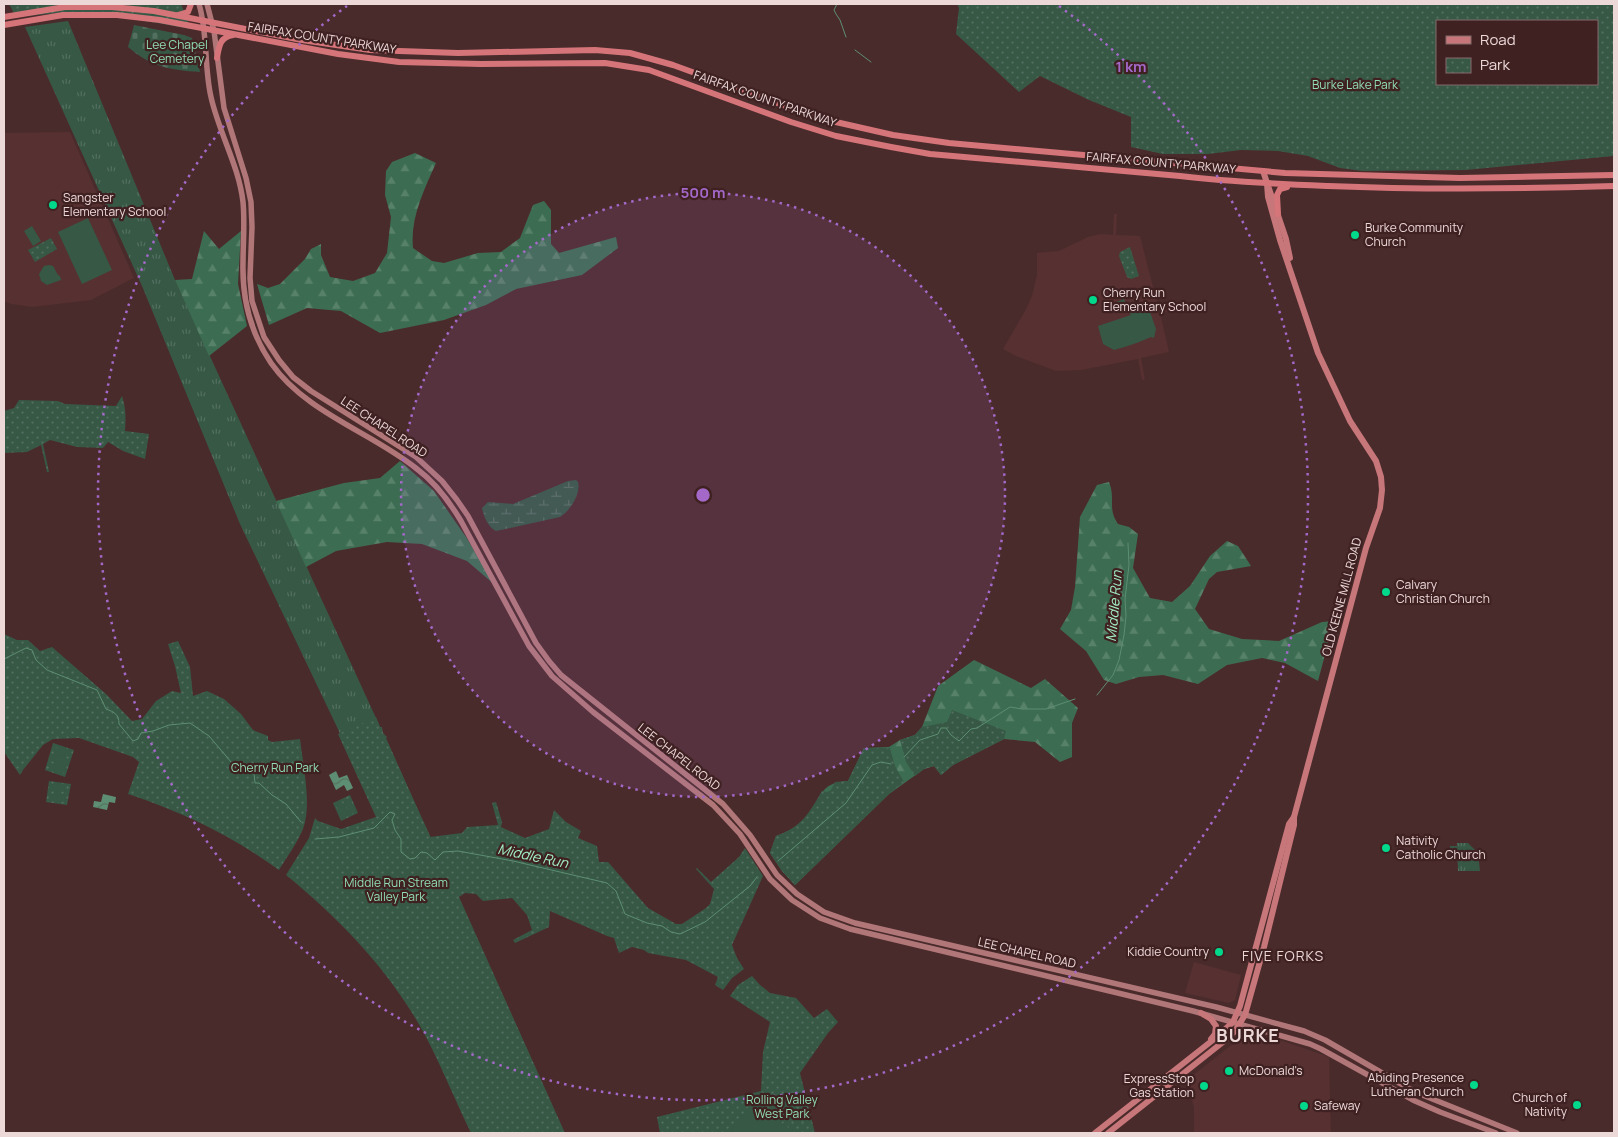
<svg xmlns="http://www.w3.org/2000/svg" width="1618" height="1137" viewBox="0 0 1618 1137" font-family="Manrope,sans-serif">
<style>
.built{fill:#573031}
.grass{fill:url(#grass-tufts)}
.forest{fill:url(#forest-firs)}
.wetland{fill:url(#wetland-marsh)}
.cemetery{fill:url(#cemetery-stones)}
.park{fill:url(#park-dots);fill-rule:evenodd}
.pitch{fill:#365845}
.water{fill:url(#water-waves)}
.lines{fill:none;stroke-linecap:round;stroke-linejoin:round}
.stream{stroke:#5d8e73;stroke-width:1}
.secondary{stroke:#b17778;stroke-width:5.5}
.primary{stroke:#c77679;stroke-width:6}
.trunk{stroke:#d57579;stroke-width:6}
.ring{fill:none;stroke:#a368c8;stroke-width:2.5;stroke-dasharray:2.5 5}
.poi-dot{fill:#00d98c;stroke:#3f2122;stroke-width:2}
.labels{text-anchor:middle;stroke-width:4.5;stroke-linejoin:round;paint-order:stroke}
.street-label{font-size:12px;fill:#edd8d8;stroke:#3f2122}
.park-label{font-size:12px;fill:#91deb3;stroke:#3f2122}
.poi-label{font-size:12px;fill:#edd8d8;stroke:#3f2122;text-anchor:start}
.water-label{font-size:14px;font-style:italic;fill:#a2f0c4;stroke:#3f2122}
.neighbourhood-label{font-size:14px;letter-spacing:1px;fill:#edd8d8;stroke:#3f2122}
.district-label{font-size:18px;font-weight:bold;letter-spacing:1px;fill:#edd8d8;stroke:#3f2122}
.centre{fill:#a368c8;stroke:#3f2122;stroke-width:2.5}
.ring-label{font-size:15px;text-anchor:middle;font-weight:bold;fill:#a368c8;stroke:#3f2122;stroke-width:4.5;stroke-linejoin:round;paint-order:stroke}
</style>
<defs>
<pattern id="grass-tufts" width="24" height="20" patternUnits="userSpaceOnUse" patternTransform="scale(1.25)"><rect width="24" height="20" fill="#365845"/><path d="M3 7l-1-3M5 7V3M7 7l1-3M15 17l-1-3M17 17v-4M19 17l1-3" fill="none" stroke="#536f5f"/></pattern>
<pattern id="forest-firs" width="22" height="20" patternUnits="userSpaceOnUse" patternTransform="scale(1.25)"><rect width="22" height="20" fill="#3c6d52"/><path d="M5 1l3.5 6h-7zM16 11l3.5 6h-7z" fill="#58816a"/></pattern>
<pattern id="wetland-marsh" width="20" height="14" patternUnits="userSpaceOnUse" patternTransform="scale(1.25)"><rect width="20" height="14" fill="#365845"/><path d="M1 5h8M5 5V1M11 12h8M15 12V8" fill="none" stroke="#536f5f"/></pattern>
<pattern id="cemetery-stones" width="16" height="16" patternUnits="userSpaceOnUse" patternTransform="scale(1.25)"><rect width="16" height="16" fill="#365845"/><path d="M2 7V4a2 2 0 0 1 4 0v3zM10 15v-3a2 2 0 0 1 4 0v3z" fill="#536f5f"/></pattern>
<pattern id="park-dots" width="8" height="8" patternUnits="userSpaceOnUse" patternTransform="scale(1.25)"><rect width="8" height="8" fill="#365845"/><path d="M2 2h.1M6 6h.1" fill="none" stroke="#536f5f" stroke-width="1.8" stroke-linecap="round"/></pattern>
<pattern id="water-waves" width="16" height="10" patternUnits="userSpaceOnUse" patternTransform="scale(1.25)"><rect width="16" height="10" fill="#5d8e73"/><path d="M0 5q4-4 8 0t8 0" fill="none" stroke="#557362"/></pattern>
</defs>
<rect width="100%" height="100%" fill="#4a2b2c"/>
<g class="built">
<polygon points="70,132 134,278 91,300 32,307 11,304 4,301 4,133"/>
<polygon points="1114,214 1117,214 1116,235 1140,236 1159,310 1181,309 1181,310 1160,313 1169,352 1141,358 1145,379 1142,380 1138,359 1081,370 1056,371 1016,356 1003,349 1025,311 1032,296 1037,275 1037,253 1059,251 1088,237 1100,234 1113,235"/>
<polygon points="1194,962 1241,975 1235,1000 1229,1003 1185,993"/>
<polygon points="1255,1038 1277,1039 1329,1057 1331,1133 1194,1133 1194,1108 1191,1096 1186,1084 1187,1080 1230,1046 1241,1041"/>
</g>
<g class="grass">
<polygon points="68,21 175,280 443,864 400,859 240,524 142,286 25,27"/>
<polygon points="1457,843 1468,843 1478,853 1480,871 1458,871"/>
</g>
<g class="forest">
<path d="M415,153L436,163C424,190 410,218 413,248L432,261L444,263L478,253L501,252L520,238L533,205L544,201L551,210V244L559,253L616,237L618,248L582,275L516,289L486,305L444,320L380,333L341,311L307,308L269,325L257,284L268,288L280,284L305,259L311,249L321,244V255L330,277L353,281L375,273L387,253L391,217L385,195L386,171L392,162Z"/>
<polygon points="204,231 219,249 241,231 238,284 247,326 209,356 175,280 192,279"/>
<polygon points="400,461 434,491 466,537 495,585 467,561 422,544 387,542 336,551 306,567 276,501 344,483 380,478"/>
<path d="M1109,482C1116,500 1107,508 1118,524L1129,527L1138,534L1133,568L1150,598L1172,602L1190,586L1210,556L1227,541L1238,546L1251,566L1217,572L1209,579L1195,609L1209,629L1242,639L1279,641L1322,622L1334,621L1318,681L1285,663L1262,658L1227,665L1198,684L1163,675L1139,677L1116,684L1104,680L1086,651L1060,629L1071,610L1075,587L1080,517L1097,485Z"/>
<path d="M974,660L1031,688L1045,679L1078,708L1072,723V757L1060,762L1035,742L1004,739L953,765L941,775L934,766L924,769L889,794L795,885L782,871L770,853L776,836C787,832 798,827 806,817C823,799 817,783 848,781L864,748L889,747L900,740L915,735L922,727L938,686Z"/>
</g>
<path class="wetland" d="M576,480L578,482C581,494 570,511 560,517L496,531C488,527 484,517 482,508L488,502L513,504L568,481Z"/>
<path class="cemetery" d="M134,25L184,35L192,38L200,72C170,70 151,67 128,47Z"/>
<g class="park">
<polygon points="9,4 181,4 191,29 123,17 69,12 16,17"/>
<path d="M957,4H1614V156L1466,170L1362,171L1340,168L1308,156L1278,151L1241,150L1208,154H1163L1131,147V117L1089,100L1040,76L1019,92L956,34L959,8ZM1437,21H1597V84H1437Z"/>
<polygon points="51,238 57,249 35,262 28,250"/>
<polygon points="1130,247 1139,276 1131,279 1127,277 1119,256 1120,252"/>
<path d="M122,396C126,408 126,418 125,431L149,434L145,459L123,451L108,442L103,448L77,447L50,440L43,444L49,472H47L41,445L27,452L4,453V411L14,408L19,400L58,401L65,404L116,406Z"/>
<path d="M4,634L17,640H28L40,651L52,647L106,694L132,721L142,719L156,701L172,691L181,693L175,666L168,644L178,641L190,667L193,696L207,691L224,699L241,714L253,730L268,736V740L272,742L300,739C303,765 312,805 303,829C297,843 287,857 279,870C230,835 185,813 128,794L139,762L133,757L79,738L53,739L43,745L23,770L20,775L4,752Z"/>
<polygon points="952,710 1006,731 1004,739 953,765 941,775 934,766 924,769 915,776 906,762 900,740 915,735 922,727 947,722"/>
<path d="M376,717L380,727H382L383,733L387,737L386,738L430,837L462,833L467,827L498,825L492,803L496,802L502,822L501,827L525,838L549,829L554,810L566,822L581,831L578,838L597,846L599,862H608L648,908L676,924H682L706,908L710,904L714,889L696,869L697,868L711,882L739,857L745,848L763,876L732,945L737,958L744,969L732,978L723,990L715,985L718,977L686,960L648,953L644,950L632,947L619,953L614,938L607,936L550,911L549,927L515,943L513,940L532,930L527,915L512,898L483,901L476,894L465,893L459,897L565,1133H471C455,1100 441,1065 424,1033C389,970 341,920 286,875L309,838L315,818L318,821L341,829L376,817L338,734Z"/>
<polygon points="53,743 74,750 65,777 45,770"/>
<path d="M864,748H890L895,766L904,782L889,794L795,885L782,871L770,853L776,836C802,827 809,813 822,791L827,792L831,790L835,782L848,781Z"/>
<polygon points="49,781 71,784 67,805 46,802"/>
<polygon points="350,795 358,813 341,821 333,803"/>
<polygon points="752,976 760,985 770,993 796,998 814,1018 827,1009 838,1022 828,1033 800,1073 815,1133 660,1133 657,1117 761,1091 763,1052 770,1022 730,996 738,985"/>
</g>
<g class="pitch">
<polygon points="88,218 112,270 82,284 58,232"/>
<polygon points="32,226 41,241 33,246 24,231"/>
<polygon points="49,265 53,266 58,275 60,276 61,280 47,285 41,281 39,274 44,266"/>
<polygon points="1124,299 1127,308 1112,313 1109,305"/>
<path d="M1148,306L1156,329L1154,338L1151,337C1138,343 1128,346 1114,350L1103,344L1098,326L1131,315L1129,312Z"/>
<polygon points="57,746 71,751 68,757 55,752"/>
<polygon points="54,755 68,759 66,765 52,761"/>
<polygon points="51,763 65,768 63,774 49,769"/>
<polygon points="52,784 66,786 65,792 51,790"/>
<polygon points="51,794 65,796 64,802 50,800"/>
<polygon points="350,799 356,812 350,814 344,801"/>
<polygon points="342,802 348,815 342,818 336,805"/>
<rect x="1450" y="846" width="7" height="15"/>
<polygon points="753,1101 795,1133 732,1133 730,1131"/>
</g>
<g class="water">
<polygon points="336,771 339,778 347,775 353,788 347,791 344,785 336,790 329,775"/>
<polygon points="103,794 116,797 115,803 109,802 107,810 93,807 94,801 101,802"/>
</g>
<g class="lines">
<g class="stream">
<polyline points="837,4 834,10 836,14 840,20 846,37"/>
<polyline points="855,50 871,62"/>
<path d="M4,659L26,648L32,650L36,660L47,670L97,690L106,709C114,712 119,714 119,724L133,741L138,739L141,733L153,731L169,725L190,723L209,736L237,769L244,773L252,771L254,773L255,783H259L272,795L286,804L301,822"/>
<polyline points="1097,695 1113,675 1119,660 1124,635 1126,616 1125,599 1129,565 1128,543"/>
<polyline points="904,757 920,740 938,734 941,728 946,728 951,735 959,741 971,729 977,728 1010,707 1022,709 1046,709 1075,699"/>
<polyline points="315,839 339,837 374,828 390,812 395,814 392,820 395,830 401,839 401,852 410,859 415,858 421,852 427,853 435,860 443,852 458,851 513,861 607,883 616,891 625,914 647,923 662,926 671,932 680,934 705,922 750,886 757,877"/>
<polyline points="778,861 846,803 872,765 881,762 891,764"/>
</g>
<g class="secondary">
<path d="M199,4C208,34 204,67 211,97C219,133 239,166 243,202C245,223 243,243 243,263C242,300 250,332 271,363C306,413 371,432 417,469C436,483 449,501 461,521L529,646L552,676L593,712L713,805L740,834L770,879L792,900L820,918L850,929L1193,1011L1310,1044L1321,1049L1415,1101L1440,1112L1496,1133"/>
<polyline points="207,4 214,31 224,108 246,178 251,202 252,227 250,278 252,301 264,337 279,360 293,377 311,391 416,457 442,481 457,500 468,516 536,643 549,661 561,675 723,804 750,835 777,875 797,894 824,912 855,923 1216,1007 1304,1031 1325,1040 1415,1092 1517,1133"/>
</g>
<g class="primary">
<polyline points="1263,171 1286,239 1290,258"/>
<polyline points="1201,1013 1211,1019 1216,1026 1215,1034 1211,1039"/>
<polyline points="1095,1133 1218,1036 1233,1022 1240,1006 1289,824 1294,817"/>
<polyline points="1108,1133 1223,1042 1235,1031 1245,1015 1264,947 1294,825 1294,817 1366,548 1380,508 1382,490 1381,477 1376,461 1350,421 1318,353 1280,240 1268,197 1267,184"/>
</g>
<g class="trunk">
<polyline points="178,15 188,12 191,4"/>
<polyline points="4,17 65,7 112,7 154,11 302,40 370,50 458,53 595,50 630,53 673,65 791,108 827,120 893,135 949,143 1285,173 1460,178 1614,175"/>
<path d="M4,25L63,15H117L160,20L338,54L399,62L481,64L605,63L649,70L791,122L836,136L891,147L930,154L1180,176C1229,182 1279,184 1328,186C1424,190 1519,189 1614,186"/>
<path d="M217,58C219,46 220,37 233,35"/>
<polyline points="1278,214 1277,195 1280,189 1287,187"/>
</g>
</g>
<circle cx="703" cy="495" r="302" fill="#a368c8" fill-opacity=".12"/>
<g class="ring">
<circle cx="703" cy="495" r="302"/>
<path d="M1059 6A605 605 0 1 1 347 6"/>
</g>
<g class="poi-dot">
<circle cx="53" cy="205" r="5"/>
<circle cx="1355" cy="235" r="5"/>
<circle cx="1093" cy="300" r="5"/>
<circle cx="1386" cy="592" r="5"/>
<circle cx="1386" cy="848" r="5"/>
<circle cx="1219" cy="952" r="5"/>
<circle cx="1229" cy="1071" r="5"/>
<circle cx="1474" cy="1085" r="5"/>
<circle cx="1204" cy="1086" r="5"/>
<circle cx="1577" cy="1105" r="5"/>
<circle cx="1304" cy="1106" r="5"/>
</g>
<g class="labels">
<g class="street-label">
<text transform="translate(322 38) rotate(9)" y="4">FAIRFAX COUNTY PARKWAY</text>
<text transform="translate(765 99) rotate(19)" y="4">FAIRFAX COUNTY PARKWAY</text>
<text transform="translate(1161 163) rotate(5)" y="4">FAIRFAX COUNTY PARKWAY</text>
<text transform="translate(384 427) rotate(33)" y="4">LEE CHAPEL ROAD</text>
<text transform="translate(1342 597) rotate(-75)" y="4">OLD KEENE MILL ROAD</text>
<text transform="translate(679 757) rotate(38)" y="4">LEE CHAPEL ROAD</text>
<text transform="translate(1027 953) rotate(13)" y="4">LEE CHAPEL ROAD</text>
</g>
<g class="park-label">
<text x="177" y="49">Lee Chapel<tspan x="177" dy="14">Cemetery</tspan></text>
<text x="1355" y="89">Burke Lake Park</text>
<text x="275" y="772">Cherry Run Park</text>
<text x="396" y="887">Middle Run Stream<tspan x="396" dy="14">Valley Park</tspan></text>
<text x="782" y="1104">Rolling Valley<tspan x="782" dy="14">West Park</tspan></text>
</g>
<g class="poi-label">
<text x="63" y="202">Sangster<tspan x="63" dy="14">Elementary School</tspan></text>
<text x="1365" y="232">Burke Community<tspan x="1365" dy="14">Church</tspan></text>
<text x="1103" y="297">Cherry Run<tspan x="1103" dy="14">Elementary School</tspan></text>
<text x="1396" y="589">Calvary<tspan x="1396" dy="14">Christian Church</tspan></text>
<text x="1396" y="845">Nativity<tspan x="1396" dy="14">Catholic Church</tspan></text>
<text x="1209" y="956" text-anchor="end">Kiddie Country</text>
<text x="1239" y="1075">McDonald's</text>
<text x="1464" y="1082" text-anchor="end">Abiding Presence<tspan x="1464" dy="14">Lutheran Church</tspan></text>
<text x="1194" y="1083" text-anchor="end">ExpressStop<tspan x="1194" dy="14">Gas Station</tspan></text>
<text x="1567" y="1102" text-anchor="end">Church of<tspan x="1567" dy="14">Nativity</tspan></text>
<text x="1314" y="1110">Safeway</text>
</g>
<g class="water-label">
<text transform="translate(1114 606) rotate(-85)" y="5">Middle Run</text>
<text transform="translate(533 856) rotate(12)" y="5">Middle Run</text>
</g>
<g class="neighbourhood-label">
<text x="1283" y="961">FIVE FORKS</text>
</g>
<g class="district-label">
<text x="1248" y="1042">BURKE</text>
</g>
</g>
<circle cx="703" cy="495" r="8" class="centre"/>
<g class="ring-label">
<text x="1131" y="72">1 km</text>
<text x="703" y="198">500 m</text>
</g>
<rect width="1618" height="1137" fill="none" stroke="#edd8d8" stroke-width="10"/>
<rect x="1436" y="20" width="162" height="65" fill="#3f2122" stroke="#856a6b"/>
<rect x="1446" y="36" width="25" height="8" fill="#c77679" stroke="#856a6b"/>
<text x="1480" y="45" font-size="15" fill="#edd8d8">Road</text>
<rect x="1446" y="58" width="25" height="15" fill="url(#park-dots)" stroke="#856a6b"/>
<text x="1480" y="70" font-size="15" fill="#edd8d8">Park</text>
</svg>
